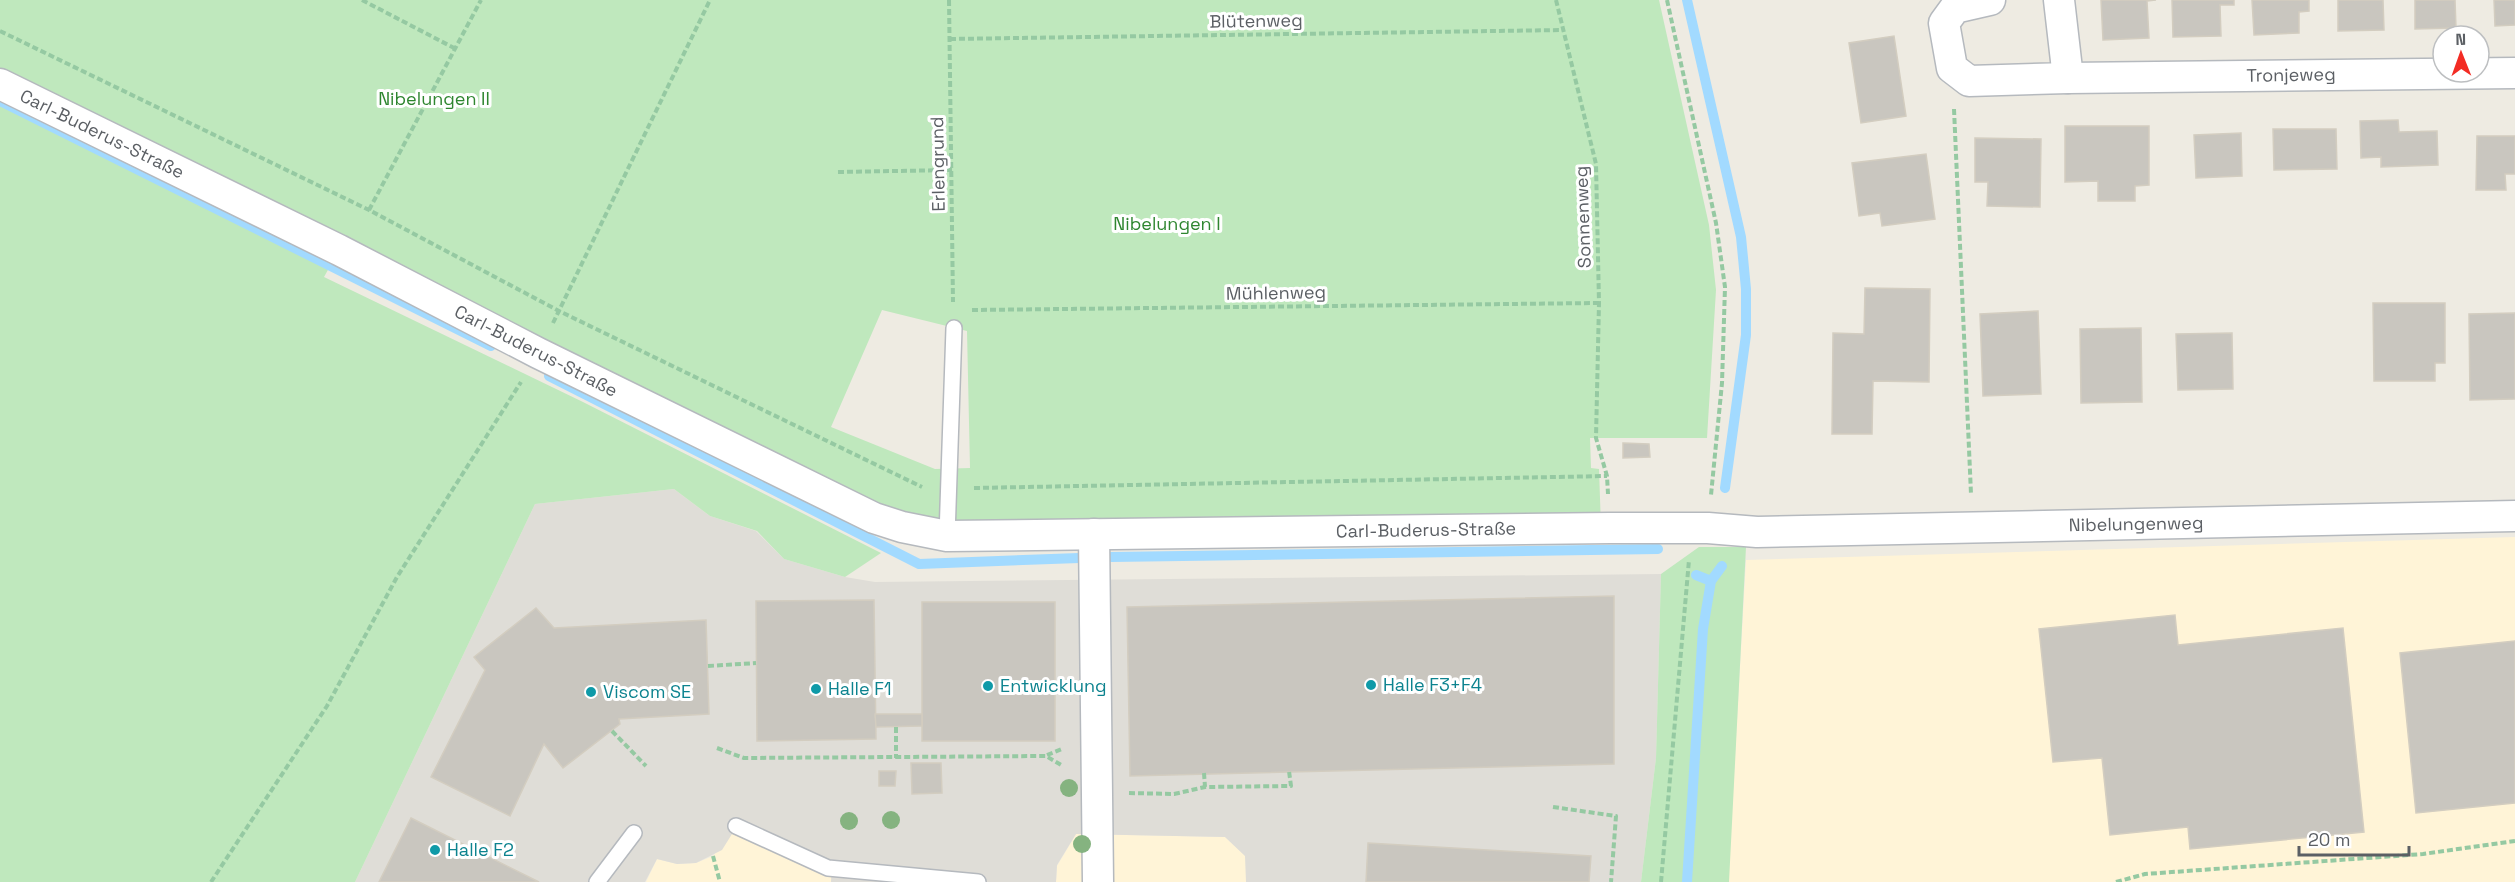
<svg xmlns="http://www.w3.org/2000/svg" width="2515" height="882" viewBox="0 0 2515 882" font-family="'Space Grotesk',sans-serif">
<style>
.commercial{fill:#fff4d7}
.industrial{fill:#dfddd7}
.green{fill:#bfe8bd;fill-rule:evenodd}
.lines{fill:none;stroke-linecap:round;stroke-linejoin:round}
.stream{stroke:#a2daff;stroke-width:10}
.building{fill:#c9c6bf;stroke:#d3cdc0;stroke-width:1.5}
.service-casing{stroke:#b5b9be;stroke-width:18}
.minor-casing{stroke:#b5b9be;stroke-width:33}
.path{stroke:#95c9a2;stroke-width:4;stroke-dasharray:6 3;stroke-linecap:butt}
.service{stroke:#fff;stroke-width:15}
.minor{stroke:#fff;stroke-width:30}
.tree{fill:#85b380}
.culture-dot{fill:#0f9aa8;stroke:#fff;stroke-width:2}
.labels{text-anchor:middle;stroke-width:6;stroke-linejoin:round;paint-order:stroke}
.street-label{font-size:18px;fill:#5b5f64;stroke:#fff}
.park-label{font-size:18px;fill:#2f8630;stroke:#fff}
.culture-label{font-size:18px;fill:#0d838f;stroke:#fff;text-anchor:start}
</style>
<rect width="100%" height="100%" fill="#eeebe2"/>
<g class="commercial">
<polygon points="2515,537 2515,882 1728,882 1746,560"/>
<polygon points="737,826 832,866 831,882 646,882 657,859 677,864 696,863 713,856"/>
<polygon points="1076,834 1225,837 1246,856 1246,882 1056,882 1057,866"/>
</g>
<polygon class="industrial" points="674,489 710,516 756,531 784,559 845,577 875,582 1661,574 1656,758 1641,882 1246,882 1245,856 1225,837 1076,834 1057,865 1056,882 831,882 832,866 737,826 722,850 696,863 677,864 657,859 645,882 355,882 535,504"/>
<g class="green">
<path d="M0,0H1659L1709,225L1716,290L1707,438H1590L1591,468L1599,469L1601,527L905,529L339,250L324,277L583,402L881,553L845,577L784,559L757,531L710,516L674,489L535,504L355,882H0ZM882,310L967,331L970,468L935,469L831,427Z"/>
<polygon points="1699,547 1746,547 1729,882 1641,882 1656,758 1661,574"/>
</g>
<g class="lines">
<g class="stream">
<polyline points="1687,0 1741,237 1746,289 1746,335 1725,488"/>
<polyline points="0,101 491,346"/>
<polyline points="549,376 919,564 1079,558"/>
<polyline points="1111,557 1658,549"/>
<polyline points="1696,575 1711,581"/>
<polyline points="1687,882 1703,629 1711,581 1722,566"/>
</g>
</g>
<g class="building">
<polygon points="2101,0 2156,0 2147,1 2149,38 2103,40"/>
<polygon points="2172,0 2234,0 2234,5 2220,5 2221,36 2173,37"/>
<polygon points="2252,0 2309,0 2309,11 2299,12 2299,33 2254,35"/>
<polygon points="2338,0 2383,0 2384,30 2338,31"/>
<polygon points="2415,0 2455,0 2456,28 2415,29"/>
<polygon points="2494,0 2515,0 2515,25 2495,26"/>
<polygon points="1894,36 1906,116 1861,123 1849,43"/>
<polygon points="2398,120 2399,132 2437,131 2438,165 2381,167 2381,157 2361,158 2360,121"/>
<polygon points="2065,126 2149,126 2149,185 2135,186 2135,201 2098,201 2098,181 2065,182"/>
<polygon points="2273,129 2336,129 2337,169 2274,170"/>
<polygon points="2241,133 2242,176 2196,178 2194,135"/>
<polygon points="2477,136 2515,136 2515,174 2505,174 2506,190 2476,190"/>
<polygon points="1975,138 2041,139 2040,207 1987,206 1988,182 1975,182"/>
<polygon points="1926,154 1935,219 1882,226 1880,213 1859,216 1852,163"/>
<polygon points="1865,288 1930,289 1929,382 1873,381 1872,434 1832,434 1833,333 1864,334"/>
<polygon points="2373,303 2445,303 2445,363 2435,363 2435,381 2374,381"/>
<polygon points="2038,311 2041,394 1983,396 1980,314"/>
<polygon points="2515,313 2515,399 2470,400 2469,314"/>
<polygon points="2141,328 2142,402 2081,403 2080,329"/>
<polygon points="2232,333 2233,389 2178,390 2176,334"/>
<polygon points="1623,443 1649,444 1650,457 1623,458"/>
<polygon points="1614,596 1614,764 1130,776 1127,607"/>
<polygon points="874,600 876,739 757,741 756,601"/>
<rect x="922" y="602" width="133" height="139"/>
<polygon points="536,608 554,628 706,620 709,714 619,719 620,724 563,768 544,744 510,816 431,777 485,670 474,657"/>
<polygon points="2175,615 2178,645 2343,628 2364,832 2190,849 2188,827 2110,835 2102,758 2053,762 2039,629"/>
<polygon points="2515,641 2515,803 2416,813 2400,653"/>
<polygon points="875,714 922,714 922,726 876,727"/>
<polygon points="911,763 941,763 942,793 912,794"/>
<polygon points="879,771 896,771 895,786 879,786"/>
<polygon points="411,818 539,882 379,882"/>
<polygon points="1368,843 1591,856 1589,882 1366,882"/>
</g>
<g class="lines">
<defs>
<g id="service">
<polyline points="947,536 954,328"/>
<polyline points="736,826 828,868 978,882"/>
<polyline points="597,882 634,833"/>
</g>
<g id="minor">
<polyline points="1990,0 1955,8 1944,23 1952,68 1969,81 2068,78 2059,0"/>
<polyline points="2068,78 2515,73"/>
<polyline points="0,84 339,250 538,353 874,518 902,527 947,536 1610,528 1708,528 1757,532 2515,516"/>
<polyline points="1094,534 1098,882"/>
</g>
</defs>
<use href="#service" class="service-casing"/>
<use href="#minor" class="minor-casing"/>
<g class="path">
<polyline points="362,0 456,49"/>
<polyline points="949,0 953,302"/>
<polyline points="1556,0 1596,164 1599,303 1596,438 1607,476 1608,494"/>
<polyline points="1667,0 1716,223 1725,287 1722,383 1711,495"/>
<polyline points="0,31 369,210 559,311 922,487"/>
<polyline points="950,39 1563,30"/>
<polyline points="1954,109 1971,494"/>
<polyline points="838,172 952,170"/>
<polyline points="369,210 481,0"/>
<polyline points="972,310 1599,303"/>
<polyline points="553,323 710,0"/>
<polyline points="974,488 1607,476"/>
<polyline points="708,666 756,663"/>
<polyline points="896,727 896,758"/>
<polyline points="612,731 646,766"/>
<polyline points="717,748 744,758 1046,756 1063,766"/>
<polyline points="1047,755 1062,749"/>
<polyline points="1204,773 1205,787"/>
<polyline points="1129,793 1174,794 1205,787 1291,786 1289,771"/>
<polyline points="1553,807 1616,816 1611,882"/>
<polyline points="713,856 720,882"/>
<polyline points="211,882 327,706 397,577 521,382"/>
<polyline points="1661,882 1689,560"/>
<polyline points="2116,882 2145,874 2423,854 2515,841"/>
</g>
<use href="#service" class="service"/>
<use href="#minor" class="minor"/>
</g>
<g class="tree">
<circle cx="1069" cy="788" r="9"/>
<circle cx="891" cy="820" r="9"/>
<circle cx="849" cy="821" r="9"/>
<circle cx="1082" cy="844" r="9"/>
</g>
<g class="culture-dot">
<circle cx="1371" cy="685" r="6"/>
<circle cx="988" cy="686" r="6"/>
<circle cx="816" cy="689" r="6"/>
<circle cx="591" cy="692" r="6"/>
<circle cx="435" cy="850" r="6"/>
</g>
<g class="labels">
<g class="street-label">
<text transform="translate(1256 21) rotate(-1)" y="6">Blütenweg</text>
<text transform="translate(2291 75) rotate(-1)" y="6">Tronjeweg</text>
<text transform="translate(102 134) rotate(26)" y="6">Carl-Buderus-Straße</text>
<text transform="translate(938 164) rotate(-91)" y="6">Erlengrund</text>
<text transform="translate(1583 217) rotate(-92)" y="6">Sonnenweg</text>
<text transform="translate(1276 293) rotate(-1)" y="6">Mühlenweg</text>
<text transform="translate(536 351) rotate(27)" y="6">Carl-Buderus-Straße</text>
<text transform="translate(2136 524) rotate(-1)" y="6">Nibelungenweg</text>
<text transform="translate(1426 530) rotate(-1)" y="6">Carl-Buderus-Straße</text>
</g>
<g class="park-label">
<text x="434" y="105">Nibelungen II</text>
<text x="1167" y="230">Nibelungen I</text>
</g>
<g class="culture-label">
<text x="1383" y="691">Halle F3+F4</text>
<text x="1000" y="692">Entwicklung</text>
<text x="828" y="695">Halle F1</text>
<text x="603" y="698">Viscom SE</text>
<text x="447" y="856">Halle F2</text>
</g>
</g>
<g transform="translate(2461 54) rotate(359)"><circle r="28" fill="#ffffff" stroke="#bdbfc1" stroke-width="1.5"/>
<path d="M0-4.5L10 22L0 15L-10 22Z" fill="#f32c24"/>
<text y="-9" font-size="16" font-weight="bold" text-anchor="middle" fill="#5b5f64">N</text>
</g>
<path d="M2299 846v9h110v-9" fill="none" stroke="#5b5f64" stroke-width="3"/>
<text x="2308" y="846" font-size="18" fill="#5b5f64" stroke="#ffffff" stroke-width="4.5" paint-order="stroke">20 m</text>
</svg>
